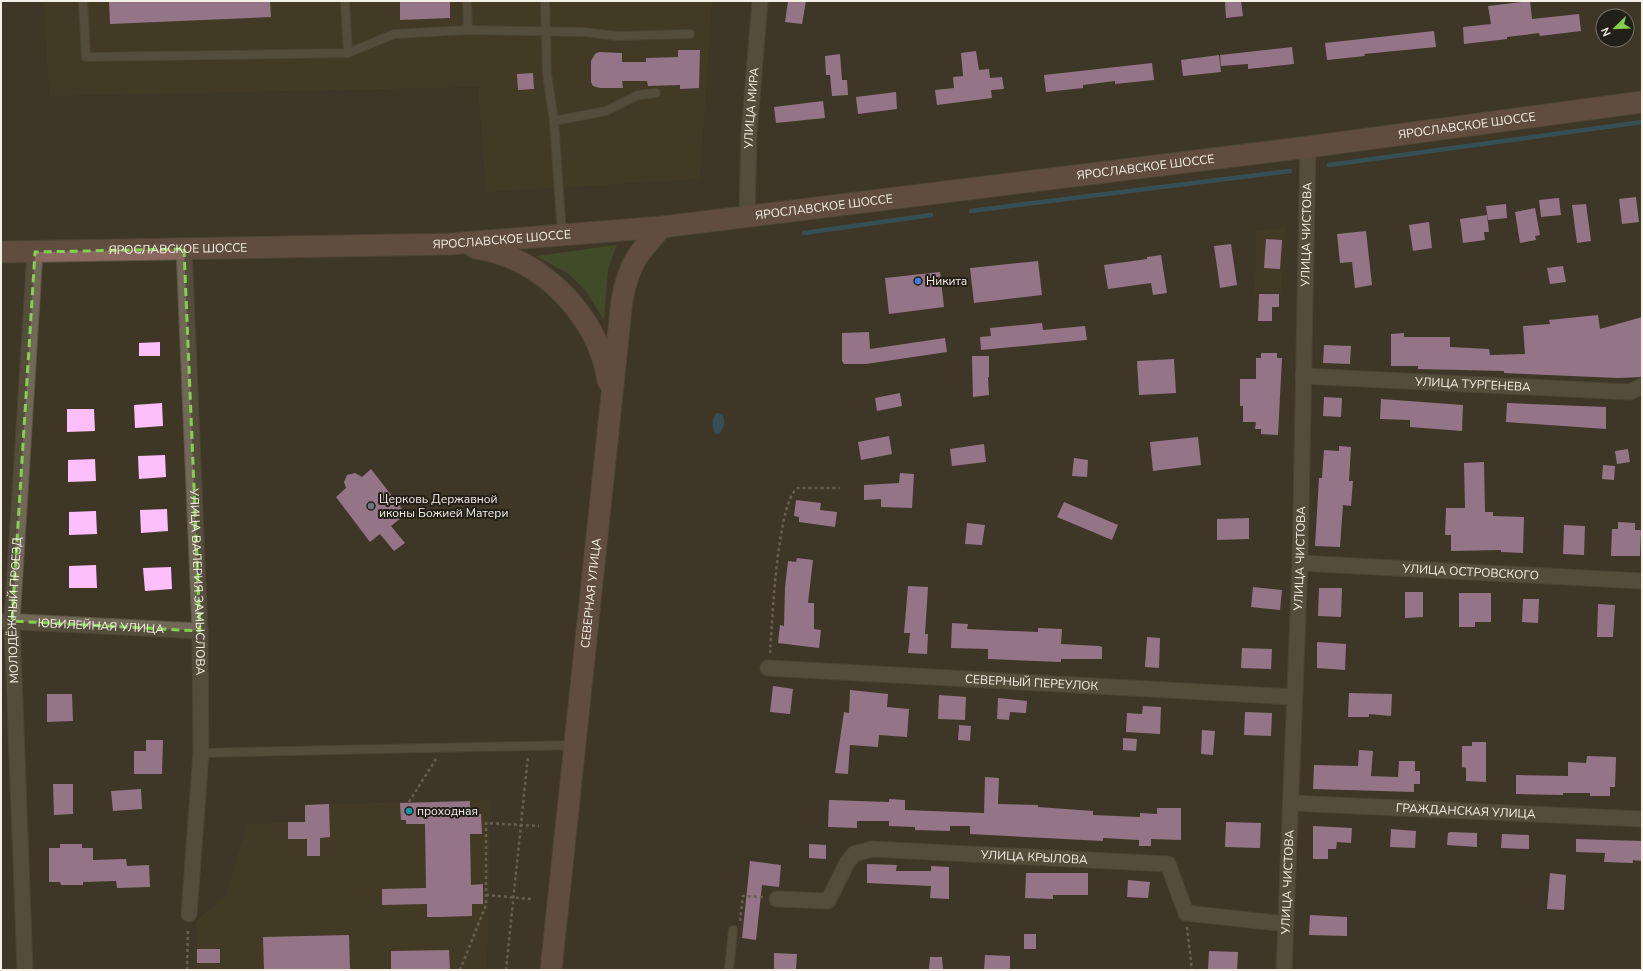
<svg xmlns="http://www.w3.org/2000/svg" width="1643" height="971" viewBox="0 0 1643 971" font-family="'Nunito Sans',sans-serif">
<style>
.built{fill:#493e27}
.green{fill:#45652f}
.water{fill:#2a6f8f}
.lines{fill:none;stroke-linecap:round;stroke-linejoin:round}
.stream{stroke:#2a6f8f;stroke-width:4.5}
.building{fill:#fdbffc}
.lane-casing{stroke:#5b5546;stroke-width:10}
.street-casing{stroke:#5b5546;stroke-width:17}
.secondary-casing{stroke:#5b5546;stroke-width:23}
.path{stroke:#999385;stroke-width:2.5;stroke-dasharray:3 3;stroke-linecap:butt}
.lane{stroke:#716857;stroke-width:8}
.street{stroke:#716857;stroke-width:15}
.secondary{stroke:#8a6860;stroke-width:21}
.marked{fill:none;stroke:#83d04f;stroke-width:3;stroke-dasharray:8 5;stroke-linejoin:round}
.shop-dot{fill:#3f7fe0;stroke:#221f17;stroke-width:1.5}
.worship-dot{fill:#6b7280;stroke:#221f17;stroke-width:1.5}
.culture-dot{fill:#0f9aa8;stroke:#221f17;stroke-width:1.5}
.labels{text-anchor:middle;stroke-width:4;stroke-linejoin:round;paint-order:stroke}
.street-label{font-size:12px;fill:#f5f0e6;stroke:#221f17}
.poi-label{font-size:12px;fill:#f5f0e6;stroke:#221f17;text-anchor:start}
</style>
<rect width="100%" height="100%" fill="#3e3726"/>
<g class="built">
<polygon points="44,1 712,1 700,179 486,192 478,87 49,96"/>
<polygon points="1285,228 1281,293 1255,292 1256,231"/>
<polygon points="491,800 487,970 196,970 197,920 226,896 247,824 305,822 305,805"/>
</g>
<polygon class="green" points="617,245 608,269 604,320 585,290 569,274 536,256"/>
<path class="water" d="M717,413L722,414C726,422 724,427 719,434H715C712,426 711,420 717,413Z"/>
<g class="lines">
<g class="stream">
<polyline points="1329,165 1642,122"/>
<polyline points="971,211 1290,171"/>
<polyline points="804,233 931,215"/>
</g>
</g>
<g class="building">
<polygon points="109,1 270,1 271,17 110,24"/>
<polygon points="400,1 450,1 450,18 400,20"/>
<polygon points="788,1 806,1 802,24 785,22"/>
<polygon points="1241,1 1243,16 1226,18 1225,2"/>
<polygon points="1530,1 1532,19 1579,14 1581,31 1540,36 1539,33 1507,37 1507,39 1464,44 1463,27 1491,24 1488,6"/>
<polygon points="1434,31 1436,47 1364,54 1365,56 1327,60 1325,43"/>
<polygon points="1292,47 1294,64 1248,69 1248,64 1221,66 1220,55"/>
<polygon points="678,50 700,50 699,88 680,89 680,85 648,86 647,81 622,81 623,88 600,88 593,86 591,82 591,61 595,54 599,52 622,53 622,62 646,62 646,58 678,57"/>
<polygon points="976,51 979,70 989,69 990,78 1002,77 1004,89 991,90 992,98 937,105 935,90 954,88 953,77 963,76 961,53"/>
<polygon points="840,54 842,80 847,80 848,95 832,96 830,75 826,75 825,56"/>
<polygon points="1219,55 1221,72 1183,76 1181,60"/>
<polygon points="1152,63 1154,80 1115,84 1115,81 1083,85 1083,88 1046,92 1044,75"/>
<polygon points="533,73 534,89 518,90 517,74"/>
<polygon points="896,92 897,109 858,114 856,97"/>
<polygon points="823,101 825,118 776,123 774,107"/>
<polygon points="1636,197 1639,222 1622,224 1619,199"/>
<polygon points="1559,198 1561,215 1541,217 1539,200"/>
<polygon points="1506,204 1507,218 1488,220 1486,206"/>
<polygon points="1586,204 1591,241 1577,243 1572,205"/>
<polygon points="1535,208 1540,235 1535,236 1536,240 1520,243 1515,212"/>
<polygon points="1487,215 1489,232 1484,232 1485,240 1463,243 1460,219"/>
<polygon points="1429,222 1432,248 1413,251 1409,225"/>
<polygon points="1366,231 1372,285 1355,288 1352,262 1340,263 1337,234"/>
<polygon points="1266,239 1282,240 1280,269 1264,268"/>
<polygon points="1231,244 1237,285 1220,288 1214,246"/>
<polygon points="1161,255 1167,293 1153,295 1151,283 1108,289 1104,265 1147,259 1147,257"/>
<polygon points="1038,261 1042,295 974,303 970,268"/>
<polygon points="1563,266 1566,282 1550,284 1547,268"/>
<polygon points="940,272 944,307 889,314 885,278"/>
<polygon points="1259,294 1279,294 1279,307 1272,307 1272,321 1258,321"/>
<polygon points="1598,315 1600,329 1642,317 1642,377 1618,378 1504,373 1504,371 1418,369 1418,366 1391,366 1391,334 1404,333 1404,337 1450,337 1450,347 1489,349 1490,355 1525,354 1523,326 1550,324 1549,320"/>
<polygon points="1042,323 1043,330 1085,326 1087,340 981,350 980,337 991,336 990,328"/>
<polygon points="869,332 870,349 945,338 947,352 866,364 844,364 842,361 842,333"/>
<polygon points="160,342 160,356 139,356 139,343"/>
<polygon points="1324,345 1351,346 1350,364 1323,363"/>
<polygon points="1261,353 1277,353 1277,358 1282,358 1278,435 1261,434 1261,429 1255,429 1256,422 1243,422 1243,406 1240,406 1240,379 1256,379 1256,358 1261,358"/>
<polygon points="972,356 989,356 989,377 988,377 989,395 973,397"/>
<polygon points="1174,359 1176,393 1139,395 1137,361"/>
<polygon points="900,393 902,406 877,411 875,398"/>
<polygon points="1324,397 1342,398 1341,417 1323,416"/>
<polygon points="1381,399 1463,405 1462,431 1410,427 1410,420 1380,419"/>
<polygon points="162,403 163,426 135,428 134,405"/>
<polygon points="1507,403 1606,407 1606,429 1506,422"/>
<polygon points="67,409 94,409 95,431 67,432"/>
<polygon points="889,436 892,454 861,460 858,442"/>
<polygon points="1198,437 1201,465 1153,471 1150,442"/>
<polygon points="984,444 986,462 952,466 950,449"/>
<polygon points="1339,446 1351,447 1349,481 1353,481 1351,506 1343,505 1340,547 1315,546 1319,478 1322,478 1324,450 1339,451"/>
<polygon points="1628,449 1630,462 1617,464 1615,451"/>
<polygon points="165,455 166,477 139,479 138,456"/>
<polygon points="1074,458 1088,460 1087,477 1072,476"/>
<polygon points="95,459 96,481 68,482 68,460"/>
<polygon points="1484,462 1485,512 1493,512 1493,516 1524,517 1523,553 1501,552 1501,550 1451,551 1451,535 1445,535 1446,508 1465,508 1464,463"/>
<polygon points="1603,465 1615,466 1614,480 1602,479"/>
<polygon points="371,469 406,514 391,526 405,543 394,551 380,534 370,542 336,497 346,488 344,482 347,475 355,473 362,477"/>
<polygon points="900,473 914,474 912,508 881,507 881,499 864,500 864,485 899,483"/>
<polygon points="796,500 821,503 820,510 837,512 835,527 799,522 799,517 794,516"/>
<polygon points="1064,502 1118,525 1112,540 1057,517"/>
<polygon points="167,509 168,531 141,533 140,510"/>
<polygon points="96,511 97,534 69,535 69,512"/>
<polygon points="1249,518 1249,539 1217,540 1217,519"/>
<polygon points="1618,522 1635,523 1635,530 1641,530 1640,556 1611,556 1612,529 1618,529"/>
<polygon points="967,523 985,525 982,545 965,544"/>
<polygon points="1564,525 1585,526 1584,555 1563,554"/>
<polygon points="797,558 813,560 808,603 814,603 814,629 821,630 819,648 778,643 780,625 784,626 785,588 788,561 796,562"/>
<polygon points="96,565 97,588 69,588 69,566"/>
<polygon points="171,567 172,589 145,591 143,568"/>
<polygon points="908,586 928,587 925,634 928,634 927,654 908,653 910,633 904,633"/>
<polygon points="1253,587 1282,590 1280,610 1251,607"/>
<polygon points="1319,588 1342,588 1341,617 1318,616"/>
<polygon points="1405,592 1423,592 1423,617 1405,618"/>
<polygon points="1459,593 1491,593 1491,622 1475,622 1475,627 1459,627"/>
<polygon points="1523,599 1539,599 1538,623 1522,622"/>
<polygon points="1598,604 1615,605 1613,637 1597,637"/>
<polygon points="952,623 968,624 967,629 1038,632 1038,628 1062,629 1061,644 1099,646 1102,647 1102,659 1061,659 1061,662 988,659 988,649 951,648"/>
<polygon points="1147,637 1160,638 1159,668 1145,667"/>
<polygon points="1317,642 1346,644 1345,670 1317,668"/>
<polygon points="1242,648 1272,649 1271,669 1241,668"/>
<polygon points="773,686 793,689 790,714 770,712"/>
<polygon points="850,690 888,694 887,707 909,709 907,737 879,735 878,747 850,745 848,774 835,773 844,712 849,713"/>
<polygon points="1349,693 1392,694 1391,716 1369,714 1369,717 1348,717"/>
<polygon points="47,694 72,694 73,721 47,722"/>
<polygon points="939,695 966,697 965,720 938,719"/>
<polygon points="998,698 1027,701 1026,713 1010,712 1009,720 997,719"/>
<polygon points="1143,706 1161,707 1160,734 1126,732 1127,713 1142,714"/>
<polygon points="1245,712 1272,713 1271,736 1244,735"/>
<polygon points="959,725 971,726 970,741 958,740"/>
<polygon points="1202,730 1215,731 1213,755 1201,754"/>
<polygon points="1123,738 1137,739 1136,751 1123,750"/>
<polygon points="146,740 163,740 162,774 134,774 134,751 146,751"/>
<polygon points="1472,742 1486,742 1486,782 1466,781 1466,768 1462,767 1462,746 1472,746"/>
<polygon points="1359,750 1373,751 1371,776 1398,777 1399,761 1415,761 1415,771 1420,771 1420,784 1414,784 1414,792 1313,789 1314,765 1358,766"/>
<polygon points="1587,756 1616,757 1615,787 1610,787 1610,796 1590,796 1590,793 1563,793 1563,795 1516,794 1516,775 1568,776 1568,762 1586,763"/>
<polygon points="985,777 999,778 998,804 1038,805 1038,807 1093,811 1093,815 1140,817 1140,813 1157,814 1157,808 1181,808 1181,840 1151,839 1151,846 1139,846 1139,840 1103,838 1103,841 970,834 970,826 950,826 950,831 915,830 915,827 889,826 889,821 857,821 857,828 828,827 829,800 889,802 889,799 905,800 905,810 984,813"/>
<polygon points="53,784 73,784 73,814 54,815"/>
<polygon points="141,789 142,809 113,811 111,791"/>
<polygon points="470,801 470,814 481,814 482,834 470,834 471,885 483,884 483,904 472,904 472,916 440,917 427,917 427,904 382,905 382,889 426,888 425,824 406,824 406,820 401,820 400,803"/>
<polygon points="329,804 330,837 320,838 320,856 307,856 307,839 288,839 288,822 305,822 305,805"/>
<polygon points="1226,822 1261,823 1260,848 1225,847"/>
<polygon points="1313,826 1352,828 1351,843 1337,842 1336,849 1328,849 1328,859 1313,859"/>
<polygon points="1391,829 1416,831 1415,848 1390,847"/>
<polygon points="1451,832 1477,833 1477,847 1447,845 1448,833"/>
<polygon points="1502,834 1529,835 1529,849 1501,848"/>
<polygon points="1576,839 1642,841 1642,861 1633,860 1633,863 1604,862 1605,853 1576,852"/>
<polygon points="60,844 82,844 82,848 93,848 93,860 126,859 127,866 149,865 150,887 117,888 116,881 83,882 83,885 61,885 60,882 49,882 49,848 60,848"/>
<polygon points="809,844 826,845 826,859 809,858"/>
<polygon points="750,861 781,865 779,887 762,885 756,940 742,938"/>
<polygon points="867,864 897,865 896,871 931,871 931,866 949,867 949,899 930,898 931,886 867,883"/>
<polygon points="1026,873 1088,873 1088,895 1053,895 1053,899 1025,898"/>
<polygon points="1550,873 1566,875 1564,910 1547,909"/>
<polygon points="1128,880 1150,882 1148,898 1127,897"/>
<polygon points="1310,915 1347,917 1347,936 1309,935"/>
<rect x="1024" y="934" width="12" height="15"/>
<polygon points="349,935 350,970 264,970 263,937"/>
<rect x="197" y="949" width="23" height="14"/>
<polygon points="449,950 450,970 391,970 391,951"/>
<polygon points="1209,951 1238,952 1237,970 1208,970"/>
<polygon points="774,953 797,954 796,970 774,970"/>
<polygon points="985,955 1010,956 1010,970 984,970"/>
<polygon points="930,957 942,957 943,970 929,970"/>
</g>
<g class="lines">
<defs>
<g id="lane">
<polyline points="83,1 86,57 348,53 394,34 468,30 584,32 617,36 690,34"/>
<polyline points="345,1 348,53"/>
<polyline points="467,1 468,30"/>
<polyline points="545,1 547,74 554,121 562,235"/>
<polyline points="554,121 606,111 638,95 656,93"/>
<polyline points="201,753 574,745"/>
<polyline points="729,970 733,930"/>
</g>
<g id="street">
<path id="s1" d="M747,215L749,133L760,1"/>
<path id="s2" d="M184,249L200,631L201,753L189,914"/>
<path id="s3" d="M1303,376L1630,392L1642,386"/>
<path id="s4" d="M1300,563L1642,581"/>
<path id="s5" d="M1,621L200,631"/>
<path id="s6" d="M768,668L1294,697"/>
<path id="s7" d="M1290,803L1642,819"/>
<path id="s8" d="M777,899L828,901L847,863L854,854L872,849L1168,864L1186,913L1286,924"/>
<path id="s9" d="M25,970L12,621L35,252"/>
<path id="s10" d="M1284,970L1300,563L1308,147"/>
</g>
<g id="secondary">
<path d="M475,248C540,256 599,316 608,381"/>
<path id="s11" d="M1,252L449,244L662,227L1308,147L1642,102"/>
<path id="s12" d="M551,970L622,300C629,264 637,254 662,227"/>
</g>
</defs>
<use href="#lane" class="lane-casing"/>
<use href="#street" class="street-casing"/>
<use href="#secondary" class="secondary-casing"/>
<g class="path">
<path d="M770,653C772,626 777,499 798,488H840"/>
<polyline points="409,802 436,759"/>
<polyline points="486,895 531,899"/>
<polyline points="740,921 743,896 763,897"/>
<polyline points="1187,927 1192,970"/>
<polyline points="187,970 188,929"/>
<polyline points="460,970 486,905 486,823 539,826"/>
<polyline points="506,970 528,756"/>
</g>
<use href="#lane" class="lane"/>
<use href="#street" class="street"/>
<use href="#secondary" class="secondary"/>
</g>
<path d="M0 0H1643V971H0ZM184,249L200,631L12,621L35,252Z" fill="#3e3726" fill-opacity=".55" fill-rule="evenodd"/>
<path class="marked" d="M184,249L200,631L12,621L35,252Z"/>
<circle class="shop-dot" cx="918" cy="281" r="4"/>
<circle class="worship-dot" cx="371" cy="506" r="4"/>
<circle class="culture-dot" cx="409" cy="811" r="4"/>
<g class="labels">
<g class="street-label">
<text dy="4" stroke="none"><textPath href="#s1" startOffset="107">УЛИЦА МИРА</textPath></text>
<text dy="4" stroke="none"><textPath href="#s11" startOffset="1473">ЯРОСЛАВСКОЕ ШОССЕ</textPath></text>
<text dy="4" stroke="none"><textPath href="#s11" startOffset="1149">ЯРОСЛАВСКОЕ ШОССЕ</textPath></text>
<text dy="4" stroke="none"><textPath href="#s11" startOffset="825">ЯРОСЛАВСКОЕ ШОССЕ</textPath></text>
<text dy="4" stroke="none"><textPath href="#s10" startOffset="736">УЛИЦА ЧИСТОВА</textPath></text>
<text dy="4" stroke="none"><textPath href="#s11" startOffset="501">ЯРОСЛАВСКОЕ ШОССЕ</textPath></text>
<text dy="4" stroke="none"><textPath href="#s11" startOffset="177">ЯРОСЛАВСКОЕ ШОССЕ</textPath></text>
<text dy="4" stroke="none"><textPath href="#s3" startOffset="170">УЛИЦА ТУРГЕНЕВА</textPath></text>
<text dy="4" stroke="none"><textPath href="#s10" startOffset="412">УЛИЦА ЧИСТОВА</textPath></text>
<text dy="4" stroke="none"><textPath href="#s4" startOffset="171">УЛИЦА ОСТРОВСКОГО</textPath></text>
<text dy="4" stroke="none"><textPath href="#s2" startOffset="333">УЛИЦА ВАЛЕРИЯ ЗАМЫСЛОВА</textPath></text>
<text dy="4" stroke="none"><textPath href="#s12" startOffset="379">СЕВЕРНАЯ УЛИЦА</textPath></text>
<text dy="4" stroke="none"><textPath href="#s9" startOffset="360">МОЛОДЁЖНЫЙ ПРОЕЗД</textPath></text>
<text dy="4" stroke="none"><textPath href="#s5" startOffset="100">ЮБИЛЕЙНАЯ УЛИЦА</textPath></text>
<text dy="4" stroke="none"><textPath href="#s6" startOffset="264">СЕВЕРНЫЙ ПЕРЕУЛОК</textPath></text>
<text dy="4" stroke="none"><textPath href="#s7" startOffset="176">ГРАЖДАНСКАЯ УЛИЦА</textPath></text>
<text dy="4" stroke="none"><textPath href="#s8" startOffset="286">УЛИЦА КРЫЛОВА</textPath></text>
<text dy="4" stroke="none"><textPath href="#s10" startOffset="88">УЛИЦА ЧИСТОВА</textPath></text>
</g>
<g class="poi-label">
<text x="926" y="285">Никита</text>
<text x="379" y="503">Церковь Державной<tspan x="379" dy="14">иконы Божией Матери</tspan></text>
<text x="417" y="815">проходная</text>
</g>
</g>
<rect width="1643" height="971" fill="none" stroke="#f5f0e6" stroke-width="4"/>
<g transform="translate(1615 28) rotate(247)"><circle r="19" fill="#221f17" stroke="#76736a"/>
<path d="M0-3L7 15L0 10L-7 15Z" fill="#83d04f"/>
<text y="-6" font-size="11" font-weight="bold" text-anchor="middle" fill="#f5f0e6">N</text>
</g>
</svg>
